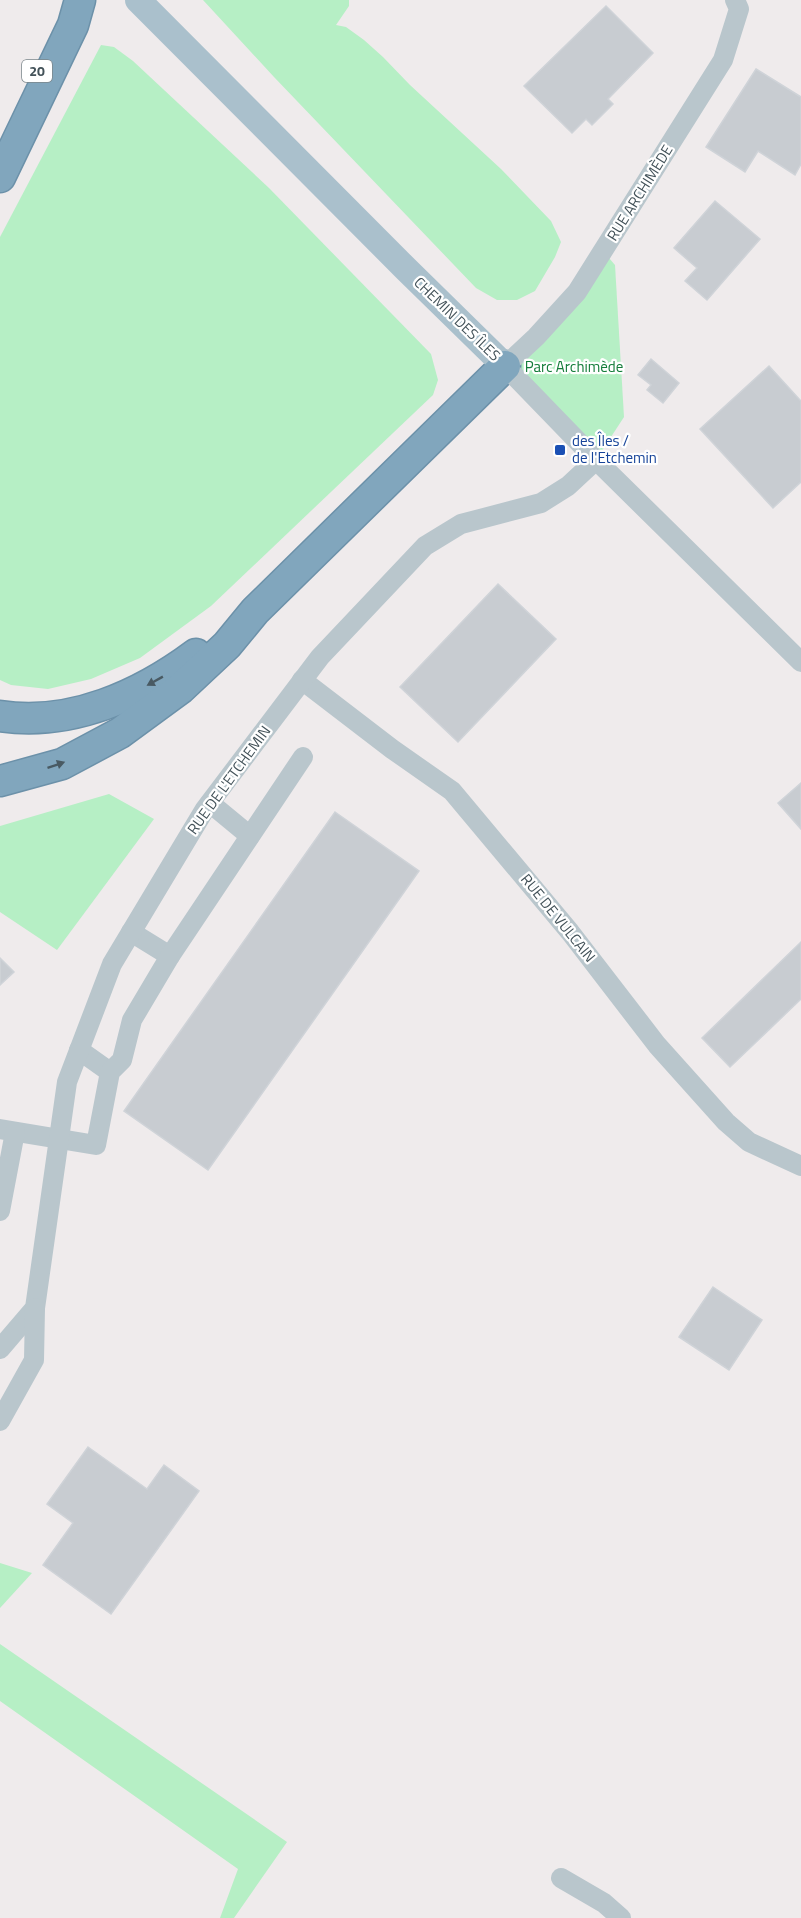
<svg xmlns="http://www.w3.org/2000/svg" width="801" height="1918" viewBox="0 0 801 1918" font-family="'Titillium Web',sans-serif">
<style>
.green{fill:#b6efc5}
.building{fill:#c8ccd1;stroke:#cfd3d8;stroke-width:1.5}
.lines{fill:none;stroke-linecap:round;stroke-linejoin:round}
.highway-casing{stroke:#6c91a9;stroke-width:33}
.minor{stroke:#b9c6cc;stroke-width:20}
.major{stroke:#aac0cc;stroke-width:26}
.highway{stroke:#81a6bd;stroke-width:30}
.oneway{fill:#495a63}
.transit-dot{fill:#1a4fb4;stroke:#fff;stroke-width:2}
.labels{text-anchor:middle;stroke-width:4.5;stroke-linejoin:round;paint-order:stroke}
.shield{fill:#fff;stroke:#7b868b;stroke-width:1.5}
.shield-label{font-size:14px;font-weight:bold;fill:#435259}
.street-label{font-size:15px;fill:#435259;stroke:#fff}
.park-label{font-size:15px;fill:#137c39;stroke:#fff}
.transit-label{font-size:15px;fill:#164399;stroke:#fff;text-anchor:start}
</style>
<rect width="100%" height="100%" fill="#efebec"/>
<g class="green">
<polygon points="203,0 349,0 349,6 336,25 346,27 364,40 383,57 410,85 501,169 551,221 561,242 555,257 535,291 517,300 497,300 476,288 274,77"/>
<polygon points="101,45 114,47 133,61 269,188 431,354 438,380 433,395 211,606 140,658 91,679 48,689 11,685 0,680 0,237"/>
<polygon points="603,251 615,265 624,417 596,460 505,366"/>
<polygon points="109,794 154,819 57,950 0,912 0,826"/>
<polygon points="0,1563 32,1573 0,1608"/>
<polygon points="0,1644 287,1842 234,1918 220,1918 238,1869 0,1701"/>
</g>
<g class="building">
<polygon points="606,6 653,53 608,99 613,104 592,125 586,119 572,133 524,86"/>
<polygon points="756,69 801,97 801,164 795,175 758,151 745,172 706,147"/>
<polygon points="715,201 760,239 707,300 685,281 697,268 674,248"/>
<polygon points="651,359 679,383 663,403 647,390 651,385 638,375"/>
<polygon points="769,366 801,401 801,482 773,508 700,429"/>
<polygon points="498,584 556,639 458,742 400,687"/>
<polygon points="801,783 801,829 778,803"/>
<polygon points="335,812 419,871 208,1170 124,1111"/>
<polygon points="801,942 801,999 730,1067 702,1038"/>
<polygon points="0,958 14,972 0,985"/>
<polygon points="713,1287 762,1320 729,1370 679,1337"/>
<polygon points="88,1447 147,1489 164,1465 199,1491 111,1614 43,1565 73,1523 47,1504"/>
</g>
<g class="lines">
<defs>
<g id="highway">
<polyline points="0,177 73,25 80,0"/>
<path d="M0,716C71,727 141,695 196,654"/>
<polyline points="0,781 62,764 120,733 180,689 227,645 255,611 505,366"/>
</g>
</defs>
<use href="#highway" class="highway-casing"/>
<g class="minor">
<polyline points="735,0 739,9 723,60 577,292 536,337 505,366 596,460 801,662"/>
<polyline points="302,680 392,749 452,791 570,932 657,1045 726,1122 749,1142 801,1166"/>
<polyline points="210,803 250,836"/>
<polyline points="131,932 170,956"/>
<polyline points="79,1050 110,1072"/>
<polyline points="0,1129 96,1145 110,1072 122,1060 132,1020 170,956 303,757"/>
<polyline points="0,1211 15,1132"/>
<polyline points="0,1349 35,1308 67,1082 112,964 205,809 320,657 425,546 461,524 541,503 568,486 596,460"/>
<polyline points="0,1421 34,1360 35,1308"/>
<polyline points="561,1878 604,1903 621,1918"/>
</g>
<polyline class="major" points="138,0 406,269 505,366"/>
<use href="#highway" class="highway"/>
</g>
<defs><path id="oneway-solid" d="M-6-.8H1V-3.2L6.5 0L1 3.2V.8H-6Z" transform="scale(1.5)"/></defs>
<g class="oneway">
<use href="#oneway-solid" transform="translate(155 681) rotate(151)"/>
<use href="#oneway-solid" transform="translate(56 765) rotate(-19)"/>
</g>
<rect class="transit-dot" x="554" y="444" width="12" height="12" rx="3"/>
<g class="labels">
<rect class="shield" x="22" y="60" width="30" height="22" rx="4.5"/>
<g class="shield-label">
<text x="37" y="76">20</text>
</g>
<g class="street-label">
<text transform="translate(640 193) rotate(-58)" y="5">RUE ARCHIMÈDE</text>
<text transform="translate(457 319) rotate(44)" y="5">CHEMIN DES ÎLES</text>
<text transform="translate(229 780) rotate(-54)" y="5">RUE DE L'ETCHEMIN</text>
<text transform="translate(558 918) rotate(51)" y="5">RUE DE VULCAIN</text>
</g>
<g class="park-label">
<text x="574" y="372">Parc Archimède</text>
</g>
<g class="transit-label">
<text x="572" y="446">des Îles /<tspan x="572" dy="17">de l'Etchemin</tspan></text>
</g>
</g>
</svg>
